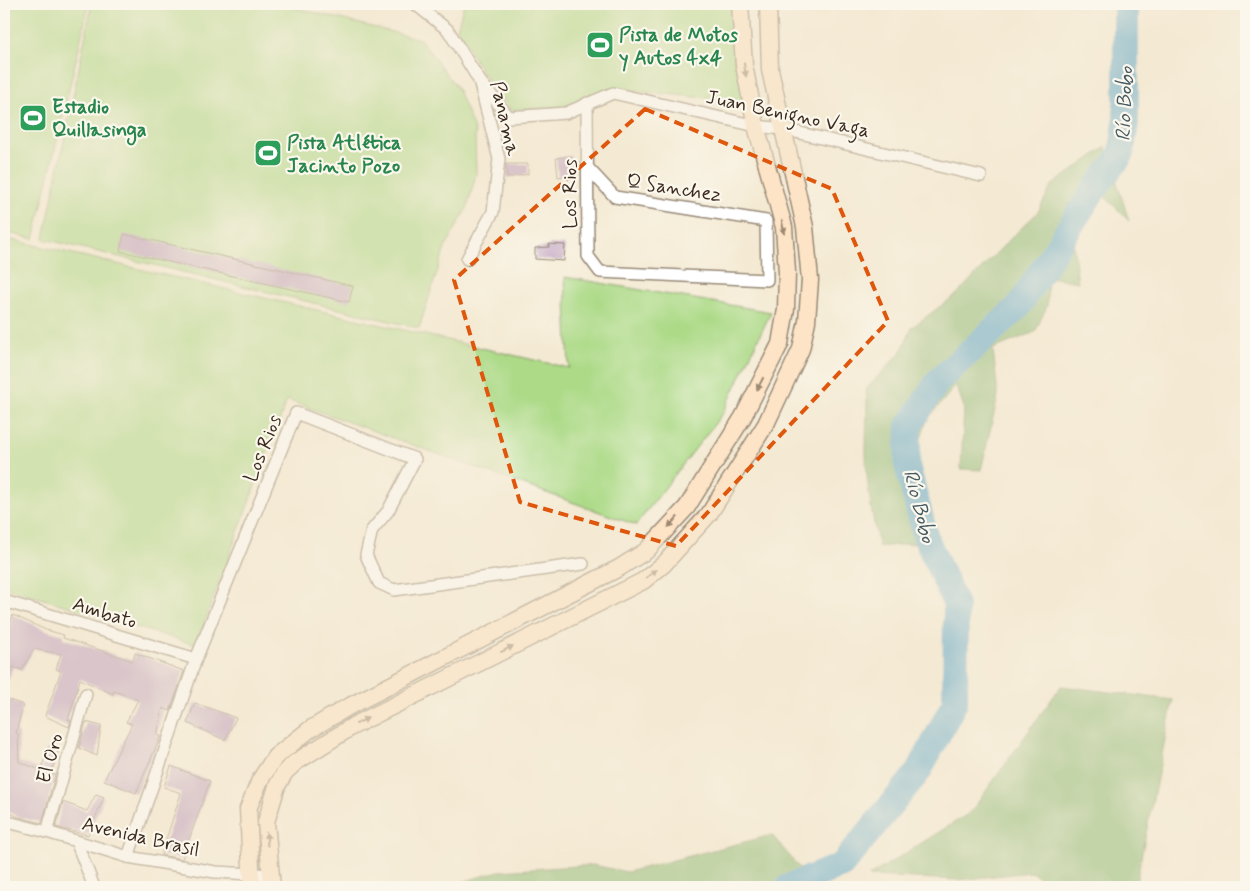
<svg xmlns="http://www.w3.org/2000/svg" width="1250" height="891" viewBox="0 0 1250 891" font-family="Mynerve,sans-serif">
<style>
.green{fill:#acda87;stroke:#748252}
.forest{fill:#89ba74;stroke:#627249}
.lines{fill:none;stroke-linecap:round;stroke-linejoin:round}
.river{stroke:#51a3cc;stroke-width:26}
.building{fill:#b999be}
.street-casing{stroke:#988a78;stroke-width:14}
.secondary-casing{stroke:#988a78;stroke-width:19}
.street{stroke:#fff;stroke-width:11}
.secondary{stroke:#fee4c6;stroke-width:16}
.oneway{fill:#9c8772}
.marked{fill:none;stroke:#df570d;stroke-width:4;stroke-dasharray:10 6;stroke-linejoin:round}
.labels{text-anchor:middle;stroke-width:4.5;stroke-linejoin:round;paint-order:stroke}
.leisure-label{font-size:20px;font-weight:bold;fill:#27864d;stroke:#fbf7ec;text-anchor:start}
.street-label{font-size:20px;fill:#3b2a1e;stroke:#fbf7ec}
.water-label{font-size:21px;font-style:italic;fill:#445a64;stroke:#fbf7ec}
</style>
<rect width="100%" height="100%" fill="#fbf7ec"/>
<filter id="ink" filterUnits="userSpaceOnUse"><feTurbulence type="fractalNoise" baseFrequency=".02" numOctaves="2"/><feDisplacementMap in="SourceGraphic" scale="10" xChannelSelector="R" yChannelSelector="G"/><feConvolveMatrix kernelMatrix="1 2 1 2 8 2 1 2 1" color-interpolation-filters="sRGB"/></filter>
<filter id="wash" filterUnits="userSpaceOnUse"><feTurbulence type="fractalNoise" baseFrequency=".0096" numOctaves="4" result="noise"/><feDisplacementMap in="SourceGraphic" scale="20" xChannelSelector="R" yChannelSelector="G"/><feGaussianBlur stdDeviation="1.12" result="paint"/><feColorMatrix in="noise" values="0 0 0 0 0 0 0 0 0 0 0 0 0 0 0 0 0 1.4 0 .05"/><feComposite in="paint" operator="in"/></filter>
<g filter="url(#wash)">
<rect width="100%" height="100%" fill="#f4ead3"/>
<g class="green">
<polygon points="4,4 89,4 34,239 4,232"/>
<polygon points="92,4 280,4 420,39 457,88 475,132 476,174 467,208 445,248 419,328 44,239"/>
<polygon points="464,4 734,4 735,61 748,102 611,89 563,107 511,110 483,74 457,29"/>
<polygon points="4,238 569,368 565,277 771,312 723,413 636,525 287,400 196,645 4,587"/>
</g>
<g class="forest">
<path d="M1106,147L1129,221L1100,192L1068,204L1078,282L1048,277L1047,306L1035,332L993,349L998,396L981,470L961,469L964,407L956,385L927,420L916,453L938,541L879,547C872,516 866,484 866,451C866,430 868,410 866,389L901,352L912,327L957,294L1009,240L1038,212L1052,185Z"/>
<polygon points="1061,686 1173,700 1135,887 1056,887 1031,872 958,880 869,876 971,812"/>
<polygon points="772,835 810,881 781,887 445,887 499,871 593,865 627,872"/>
</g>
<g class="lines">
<polyline class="river" points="788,887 842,865 919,771 955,702 956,605 926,538 907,465 909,426 938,381 1019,306 1093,191 1121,155 1126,123 1126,4"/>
</g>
<g id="blocks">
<g class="building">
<polygon points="571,156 574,175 558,177 556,158"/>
<polygon points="506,164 528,164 528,174 507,178"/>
<polygon points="124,234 353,286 349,302 120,251"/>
<polygon points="549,244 565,245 564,261 535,259 535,248 549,247"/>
<polygon points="13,615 46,630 64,635 63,638 133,661 135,653 184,671 170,711 163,708 157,735 161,736 136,793 104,780 132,724 126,722 138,700 114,691 113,694 80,679 68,720 71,720 69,727 45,716 61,671 56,669 61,654 34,649 22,670 13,667 5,689 4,688 4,644"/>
<polygon points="4,698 23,705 16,733 18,734 19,762 41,770 48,747 59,748 51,774 55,775 42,823 19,817 4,810"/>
<polygon points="195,703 236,718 225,740 187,723"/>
<polygon points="86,722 101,726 97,756 79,748"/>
<polygon points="171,766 210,781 182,859 161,855 181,793 164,787"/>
<polygon points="96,794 104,797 88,835 56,827 63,802 87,811"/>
</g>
</g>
</g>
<g filter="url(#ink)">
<use href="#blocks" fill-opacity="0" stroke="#988a78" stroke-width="1"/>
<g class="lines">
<defs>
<g id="street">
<polyline points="415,4 448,30 479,80 499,159 493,212 467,259"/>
<polyline points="479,80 509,117 566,113 613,93 756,126 783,129 981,176"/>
<polyline points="587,103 588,256 600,272 767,280 766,221 615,197 588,168"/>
<polyline points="4,601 196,659"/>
<polyline points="4,821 47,832 128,857 215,872 270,875"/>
<polyline points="47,832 86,694"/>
<polyline points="76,841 94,887"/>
<polyline points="128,857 196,659 296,413 415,459 388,511 372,530 366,555 379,583 394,590 583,564"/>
</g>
<g id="secondary">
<polyline points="252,887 248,809 260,780 275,757 309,730 346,708 619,568 646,551 687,507 743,417 780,344 786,309 787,272 784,227 756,126 744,65 740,4"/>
<polyline points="272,887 266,822 277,786 285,772 296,762 353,726 643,581 664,564 709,514 766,424 801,349 807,321 810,280 805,227 770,70 768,4"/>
</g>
</defs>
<use href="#street" class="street-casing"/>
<use href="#secondary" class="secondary-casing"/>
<use href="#street" class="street"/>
<use href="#secondary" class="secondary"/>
</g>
<defs><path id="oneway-solid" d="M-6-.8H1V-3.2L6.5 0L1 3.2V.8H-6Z" transform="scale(1.25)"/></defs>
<g class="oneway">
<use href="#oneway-solid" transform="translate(745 70) rotate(81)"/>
<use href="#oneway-solid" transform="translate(783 227) rotate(80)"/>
<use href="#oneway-solid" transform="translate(760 384) rotate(117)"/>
<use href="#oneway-solid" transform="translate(673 522) rotate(133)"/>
<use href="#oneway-solid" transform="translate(651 574) rotate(-37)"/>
<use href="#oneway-solid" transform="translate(507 649) rotate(-27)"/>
<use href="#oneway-solid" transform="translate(362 721) rotate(-27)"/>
<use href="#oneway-solid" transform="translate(267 839) rotate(-94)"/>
</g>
</g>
<path d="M0 0H1250V891H0ZM645,109L832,189L888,321L676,546L520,502L454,280Z" fill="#f4ead3" fill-opacity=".55" fill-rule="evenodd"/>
<path class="marked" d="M645,109L832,189L888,321L676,546L520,502L454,280Z"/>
<defs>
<symbol id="stadium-square" viewBox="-11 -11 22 22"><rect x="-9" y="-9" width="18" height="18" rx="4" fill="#2e9e5b" stroke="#fbf7ec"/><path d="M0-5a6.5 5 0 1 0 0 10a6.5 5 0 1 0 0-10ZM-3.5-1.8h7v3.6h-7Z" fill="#fff"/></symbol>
</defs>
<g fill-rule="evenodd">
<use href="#stadium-square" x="584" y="29" width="32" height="32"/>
<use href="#stadium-square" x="17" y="102" width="32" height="32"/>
<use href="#stadium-square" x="252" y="137" width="32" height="32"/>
</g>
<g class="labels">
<g class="leisure-label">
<text x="619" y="41">Pista de Motos<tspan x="619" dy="23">y Autos 4x4</tspan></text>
<text x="52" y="113">Estadio<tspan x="52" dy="23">Quillasinga</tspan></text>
<text x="287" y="149">Pista Atlética<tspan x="287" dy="23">Jacinto Pozo</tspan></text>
</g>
<g class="street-label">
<text transform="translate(788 113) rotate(12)" y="7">Juan Benigno Vaga</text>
<text transform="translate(506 118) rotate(77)" y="7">Panama</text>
<text transform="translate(674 187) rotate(9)" y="7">Q Sanchez</text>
<text transform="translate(569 194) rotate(-90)" y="7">Los Rios</text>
<text transform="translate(262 448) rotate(-68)" y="7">Los Rios</text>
<text transform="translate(105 612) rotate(17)" y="7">Ambato</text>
<text transform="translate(49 758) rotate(-74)" y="7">El Oro</text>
<text transform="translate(141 836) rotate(13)" y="7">Avenida Brasil</text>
</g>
<g class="water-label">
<text transform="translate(1124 104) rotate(-88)" y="7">Río Bobo</text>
<text transform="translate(920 506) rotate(75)" y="7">Río Bobo</text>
</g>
</g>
<rect width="1250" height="891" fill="none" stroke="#fbf7ec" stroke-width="20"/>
</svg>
